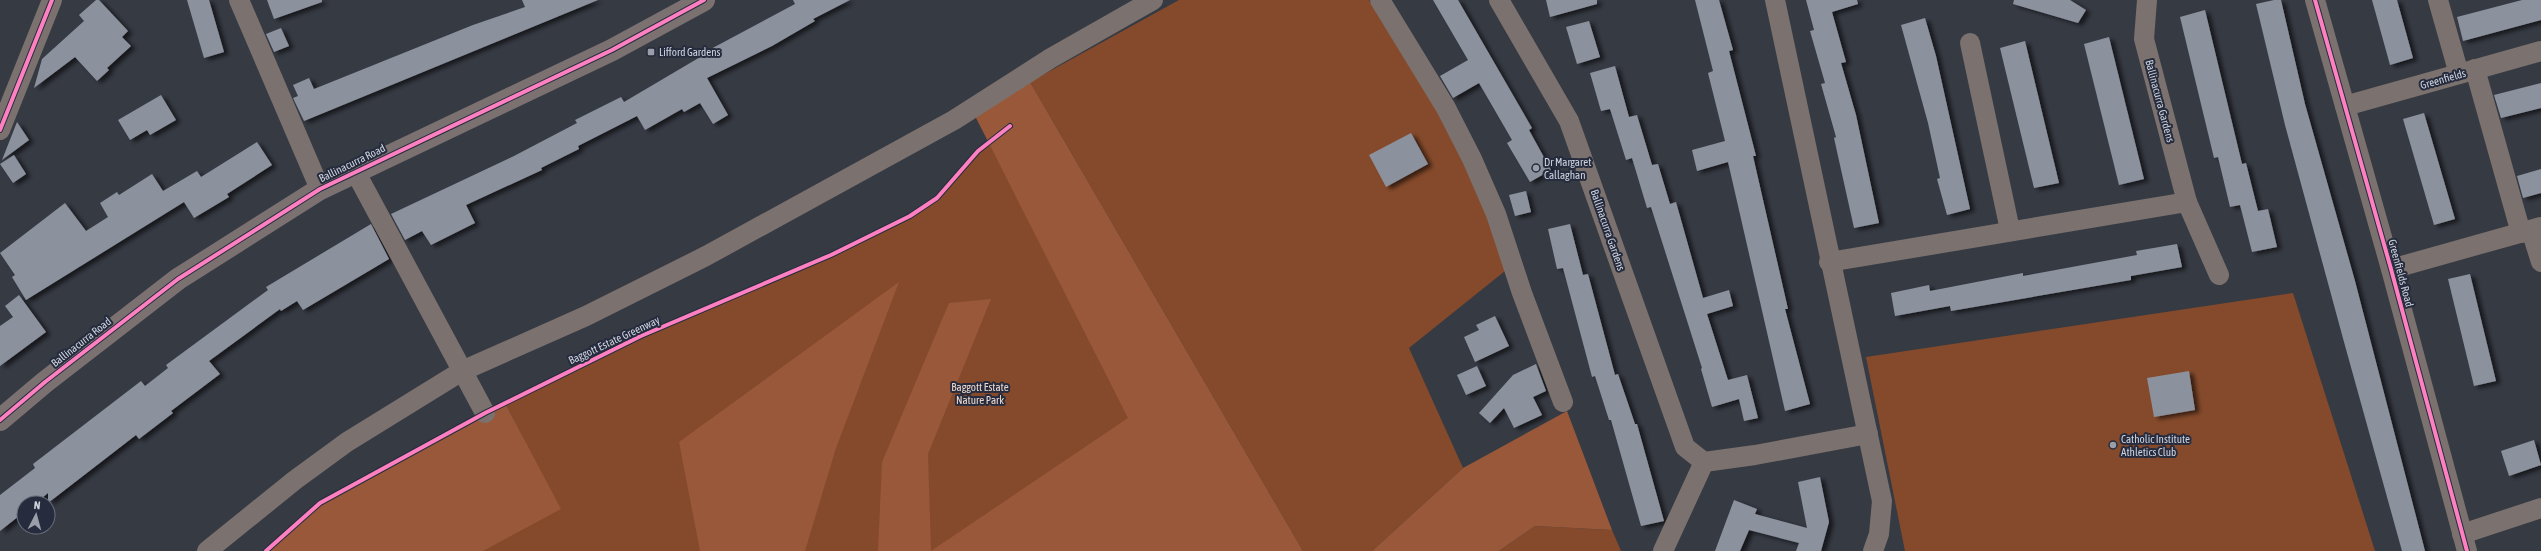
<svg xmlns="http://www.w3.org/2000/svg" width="2541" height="551" viewBox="0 0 2541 551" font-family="'Asap Condensed',sans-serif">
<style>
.green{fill:#854a2b}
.forest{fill:#985839}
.building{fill:#8c919e;filter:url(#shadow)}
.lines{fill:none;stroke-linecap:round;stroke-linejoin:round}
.minor{stroke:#7b716e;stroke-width:20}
.major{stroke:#7c7171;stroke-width:22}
.cycleway-casing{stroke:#262c3e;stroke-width:6}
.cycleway{stroke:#ff80c0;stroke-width:4}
.poi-dot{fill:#999ea8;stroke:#262c3e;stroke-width:1.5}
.labels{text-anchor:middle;stroke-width:4;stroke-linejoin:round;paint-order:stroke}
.poi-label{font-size:11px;fill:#cfd4df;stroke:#262c3e;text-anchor:start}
.street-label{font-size:11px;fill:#cfd4df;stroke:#262c3e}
.park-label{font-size:11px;fill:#efd9cf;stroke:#262c3e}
</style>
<defs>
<filter id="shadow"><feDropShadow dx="4.5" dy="2.5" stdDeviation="2" flood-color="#0009"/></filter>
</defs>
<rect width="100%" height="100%" fill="#363a43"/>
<g class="green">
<polygon points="1179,0 1369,0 1438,110 1490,220 1505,271 1409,348 1463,468 1372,551 1303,551 1030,82"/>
<polygon points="988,141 1004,172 1240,551 310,551 524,440 505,403 641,336 831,255 910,216 937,198"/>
<polygon points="2293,293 2375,551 1905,551 1866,357"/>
<polygon points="1535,526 1612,530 1621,551 1499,551"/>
</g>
<g class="forest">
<polygon points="1030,82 1303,551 878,551 882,462 949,303 991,299 928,454 931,551 1128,418 973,112"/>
<polygon points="899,282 836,448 805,551 700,551 679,442"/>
<polygon points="505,403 561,509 483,551 266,551 320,503"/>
<polygon points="1567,411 1612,530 1535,526 1499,551 1372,551 1463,468"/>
</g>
<g class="building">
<polygon points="96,0 99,0 128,31 122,37 131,46 107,68 109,70 97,81 75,57 34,88 42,59 84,21 79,15"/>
<polygon points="187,0 209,0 224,52 204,58"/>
<polygon points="267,0 322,0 322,2 274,19"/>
<polygon points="522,0 598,0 304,121 293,98 298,96 293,85 309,78 314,89 473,25 525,7"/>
<polygon points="793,0 850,0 813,19 815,21 772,46 707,78 728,115 713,124 700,103 684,112 682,109 645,130 637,116 578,146 579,149 541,168 542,170 466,205 475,223 431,245 422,231 405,240 391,214 514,156 577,123 575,120 621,97 624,102 707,53 707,51 795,4"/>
<polygon points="1433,0 1458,0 1532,128 1529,130 1551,170 1530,182 1507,143 1512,140 1479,83 1453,98 1440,76 1468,60"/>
<polygon points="1546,0 1597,0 1597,4 1550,17"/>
<polygon points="1695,0 1719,0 1733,50 1729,51 1756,156 1753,156 1788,309 1785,309 1810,404 1785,411 1728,162 1697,171 1692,150 1725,141 1708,73 1713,71"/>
<polygon points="1806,0 1857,0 1858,4 1832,12 1846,62 1841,63 1856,115 1879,223 1854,228 1834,138 1836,137 1821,84 1825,83 1810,31 1814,30"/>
<polygon points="2014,0 2070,0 2086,10 2078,23 2013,4"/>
<polygon points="2274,0 2281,0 2305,104 2355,281 2425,551 2402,551 2344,342 2285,125 2256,4"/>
<polygon points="2372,0 2397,0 2413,58 2390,65"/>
<polygon points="2522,0 2541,0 2541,20 2463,41 2457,17"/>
<polygon points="2205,10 2242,164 2246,163 2258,211 2268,209 2277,247 2252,252 2240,205 2230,207 2218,157 2214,158 2180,17"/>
<polygon points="1925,18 1936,56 1970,209 1947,215 1937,179 1940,178 1928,123 1901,25"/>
<polygon points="1589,21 1600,57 1577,64 1566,27"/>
<polygon points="281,28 289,46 274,52 266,34"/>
<polygon points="2109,37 2144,179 2119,185 2084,44"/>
<polygon points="2025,41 2059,183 2034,188 2000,48"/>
<polygon points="1615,66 1629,117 1637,115 1652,165 1658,164 1670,204 1676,202 1703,298 1729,290 1733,306 1707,314 1728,380 1747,375 1758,418 1744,421 1739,399 1712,407 1701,369 1702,368 1651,207 1647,208 1632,158 1626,160 1610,109 1601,111 1590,73"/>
<polygon points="2541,83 2541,108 2501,118 2494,95"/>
<polygon points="161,95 176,120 150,135 147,130 130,140 118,120"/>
<polygon points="2424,113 2455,219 2434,225 2403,119"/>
<polygon points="17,122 29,140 2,160"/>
<polygon points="1411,133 1428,164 1386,187 1369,155"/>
<polygon points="257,142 272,165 227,194 229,197 194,218 184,202 26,300 12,277 15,275 0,253 65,203 86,231 108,217 100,203 117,192 119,195 152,174 163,191 197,171 201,177"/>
<polygon points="14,155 26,174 13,183 0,164"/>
<polygon points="2541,169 2541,193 2523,198 2517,176"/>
<polygon points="1526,191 1531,212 1515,216 1509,195"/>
<polygon points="371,224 389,259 303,310 297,301 281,311 280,309 209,361 220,374 171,411 173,413 139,439 136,435 48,503 48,493 36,503 24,503 24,512 0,531 0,495 35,468 33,464 141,381 145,386 168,368 166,365 268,290 266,287"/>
<polygon points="1570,224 1583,275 1588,274 1615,375 1618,374 1635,424 1637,424 1664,521 1641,526 1611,420 1609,420 1595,376 1592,377 1563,268 1557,269 1548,229"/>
<polygon points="2177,244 2182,267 2131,276 2131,280 1951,311 1950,306 1895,316 1891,293 1929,285 1930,291 2023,273 2023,276 2137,255 2136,251"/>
<polygon points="2470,274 2496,381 2474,386 2448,279"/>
<polygon points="19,295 46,332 0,366 0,326 13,317 5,306"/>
<polygon points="1495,316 1509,346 1475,362 1464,337 1479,330 1476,325"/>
<polygon points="1536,364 1546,391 1533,397 1542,415 1514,428 1504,408 1490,423 1479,413 1513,375"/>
<polygon points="1477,366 1486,386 1466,395 1457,375"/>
<polygon points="2189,371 2195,410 2154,417 2147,378"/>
<polygon points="2534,440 2541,465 2509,476 2501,451"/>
<polygon points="1820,477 1829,522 1821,551 1796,551 1799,543 1749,530 1740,551 1715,551 1734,500 1757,509 1755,514 1807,528 1798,482"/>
</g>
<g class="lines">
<g class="minor">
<polyline points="239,0 320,189"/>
<polyline points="1380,0 1446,108 1472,159 1496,214 1522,293 1563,402"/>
<polyline points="1499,0 1569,121 1685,447 1704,462 1755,455 1868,434"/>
<polyline points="1775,0 1882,501 1879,534 1873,551"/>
<polyline points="2147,0 2144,39 2187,202 2219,275"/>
<polyline points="2315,0 2391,269 2467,551"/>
<polyline points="2438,0 2459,74"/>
<polyline points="1970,43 2010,230"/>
<polyline points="2475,69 2521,233"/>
<polyline points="2345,106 2541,51"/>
<polyline points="0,130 52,0"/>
<polyline points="355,171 485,413"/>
<polyline points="2531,230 2541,262"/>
<polyline points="1829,262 2187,202"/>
<polyline points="2391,269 2541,227"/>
<polyline points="2462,534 2541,508"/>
<polyline points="207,551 295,480 347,442 462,371 586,316 706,256 954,120 1051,58 1153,0"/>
<polyline points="1663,551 1704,462"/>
</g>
<polyline class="major" points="0,420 45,382 178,279 320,189 612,50 704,0"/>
<defs>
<g id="cycleway">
<polyline points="2315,0 2391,269 2467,551"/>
<polyline points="0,130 52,0"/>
<polyline points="0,420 45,382 178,279 320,189 612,50 704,0"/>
<polyline points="266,551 320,503 485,413 641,336 831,255 910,216 937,198 978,151 1010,126"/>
</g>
</defs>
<use href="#cycleway" class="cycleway-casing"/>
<use href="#cycleway" class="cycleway"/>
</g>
<g class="poi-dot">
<rect x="647" y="48" width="8" height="8" rx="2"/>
<circle cx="1536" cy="168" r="4"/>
<circle cx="2113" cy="445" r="4"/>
</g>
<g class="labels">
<g class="poi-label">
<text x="659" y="56">Lifford Gardens</text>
<text x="1544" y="166">Dr Margaret<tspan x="1544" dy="13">Callaghan</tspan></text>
<text x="2121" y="443">Catholic Institute<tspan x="2121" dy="13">Athletics Club</tspan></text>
</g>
<g class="street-label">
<text transform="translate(2443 79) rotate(-16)" y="4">Greenfields</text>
<text transform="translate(2160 101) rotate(75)" y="4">Ballinacurra Gardens</text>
<text transform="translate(352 163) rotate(-26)" y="4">Ballinacurra Road</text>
<text transform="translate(1608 230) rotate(71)" y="4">Ballinacurra Gardens</text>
<text transform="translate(2401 273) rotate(75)" y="4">Greenfields Road</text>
<text transform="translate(614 340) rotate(-25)" y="4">Baggott Estate Greenway</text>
<text transform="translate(81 342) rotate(-38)" y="4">Ballinacurra Road</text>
</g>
<g class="park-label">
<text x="980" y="391">Baggott Estate<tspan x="980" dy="13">Nature Park</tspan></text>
</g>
</g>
<g transform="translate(36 515) rotate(6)"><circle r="19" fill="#262c3e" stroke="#6a6f7e"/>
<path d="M0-3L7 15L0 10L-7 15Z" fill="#999ea8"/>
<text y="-6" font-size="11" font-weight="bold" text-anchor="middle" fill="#cfd4df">N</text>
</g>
</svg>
